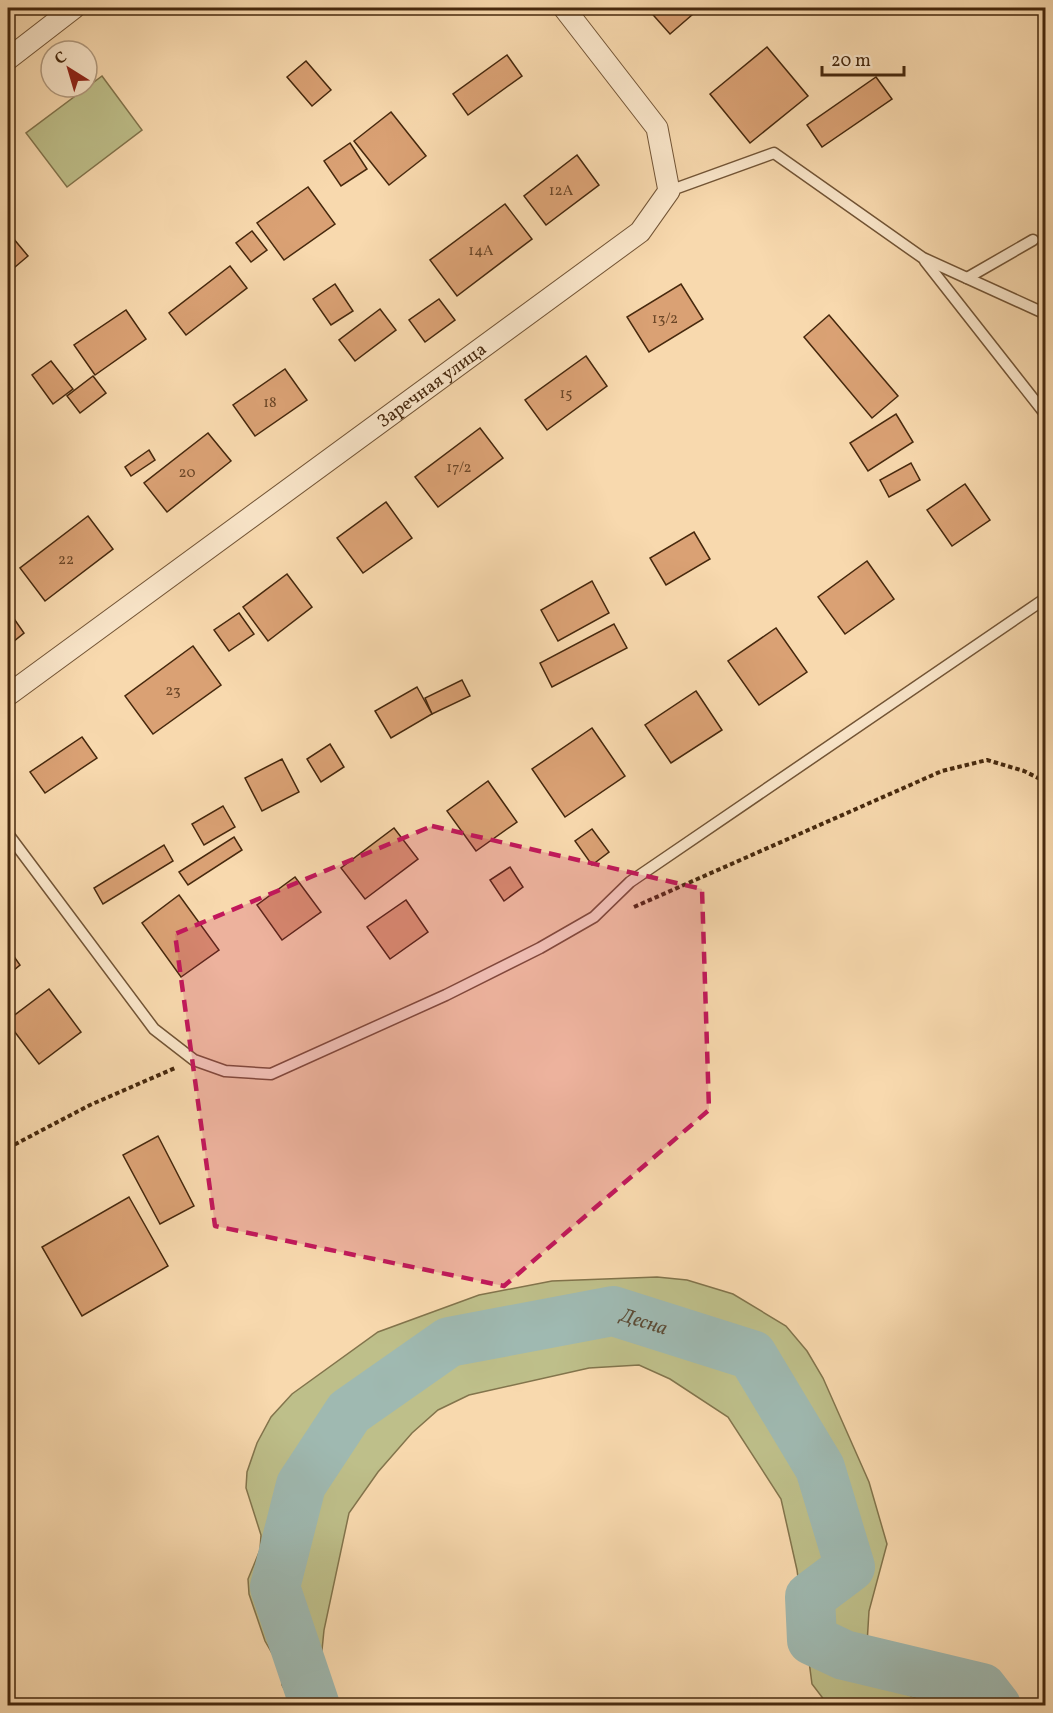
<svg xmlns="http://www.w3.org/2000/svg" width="1053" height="1713" viewBox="0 0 1053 1713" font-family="Vollkorn,serif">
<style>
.green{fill:#bebf8a;stroke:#82744c;stroke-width:1.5}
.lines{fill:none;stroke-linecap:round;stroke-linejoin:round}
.river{stroke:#9fb9b1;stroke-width:50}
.building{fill:#daa174;stroke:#46280d;stroke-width:1.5}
.service-casing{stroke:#725435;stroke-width:13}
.minor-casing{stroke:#725435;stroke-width:23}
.path{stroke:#46280d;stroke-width:4;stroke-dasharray:4.5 3;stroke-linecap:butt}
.service{stroke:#fae6ca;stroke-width:10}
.minor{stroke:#fae6ca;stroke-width:21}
.marked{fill:#c2185b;fill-opacity:0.2;stroke:#c2185b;stroke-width:4.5;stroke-dasharray:12 8;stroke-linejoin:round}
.labels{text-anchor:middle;stroke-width:5;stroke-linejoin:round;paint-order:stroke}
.number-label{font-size:15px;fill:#6b4627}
.street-label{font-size:18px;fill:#46280d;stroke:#fae6ca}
.water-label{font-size:20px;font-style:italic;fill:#5c4c36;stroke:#fae6ca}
</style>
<rect width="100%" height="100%" fill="#f8d9ae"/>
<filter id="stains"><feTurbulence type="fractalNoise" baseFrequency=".00333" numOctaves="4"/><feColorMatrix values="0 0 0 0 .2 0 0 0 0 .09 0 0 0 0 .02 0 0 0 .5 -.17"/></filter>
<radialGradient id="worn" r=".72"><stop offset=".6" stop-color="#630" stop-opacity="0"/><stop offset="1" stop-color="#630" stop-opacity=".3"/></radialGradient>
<g class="green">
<polygon points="102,76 142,130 67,187 26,133"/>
<polygon points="657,1277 687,1280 733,1294 786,1326 807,1351 823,1378 869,1482 887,1544 869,1611 867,1644 872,1659 880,1673 904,1693 935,1705 828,1705 812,1684 797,1570 781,1499 728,1417 670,1379 639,1365 589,1368 469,1395 438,1410 412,1433 378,1472 349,1513 324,1630 319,1680 323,1705 293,1705 282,1685 281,1669 265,1641 249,1594 248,1579 260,1550 261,1535 246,1488 247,1472 257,1443 271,1417 292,1394 378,1332 479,1295 552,1281"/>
</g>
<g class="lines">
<path class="river" id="s1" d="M315,1706L275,1587L301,1485L349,1412L449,1342L613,1311L752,1355L820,1468L850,1567L810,1597L812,1640L844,1655L982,1688L996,1706"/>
</g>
<g class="building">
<polygon points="647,8 700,8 670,34"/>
<polygon points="767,47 808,96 750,143 710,94"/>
<polygon points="507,55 522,76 468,115 453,94"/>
<polygon points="306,61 331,90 312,106 287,77"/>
<polygon points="876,77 892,99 822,147 807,125"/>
<polygon points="391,112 426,156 389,185 354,141"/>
<polygon points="350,143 367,169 341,186 324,161"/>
<polygon points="577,155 599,185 546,225 524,196"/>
<polygon points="308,187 335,224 284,260 257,223"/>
<polygon points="505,204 532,239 457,296 430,260"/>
<polygon points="252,231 267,250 251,262 236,243"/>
<polygon points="8,232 28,256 8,273"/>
<polygon points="230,266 247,288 186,335 169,313"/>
<polygon points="335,284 353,311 331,325 313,299"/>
<polygon points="681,284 703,319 649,352 627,317"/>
<polygon points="439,299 455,320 425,342 409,320"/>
<polygon points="380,309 396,330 355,361 339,340"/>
<polygon points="126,310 146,339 95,375 74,345"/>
<polygon points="829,315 898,396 872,418 804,337"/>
<polygon points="586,356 607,386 547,430 525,400"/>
<polygon points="51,361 73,389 53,404 32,375"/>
<polygon points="285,369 307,400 255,436 233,405"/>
<polygon points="93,376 106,393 80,413 67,396"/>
<polygon points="896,414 913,442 868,471 850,443"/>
<polygon points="480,428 503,458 438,507 415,477"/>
<polygon points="208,433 231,461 167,512 144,483"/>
<polygon points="149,450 155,460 131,476 125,467"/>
<polygon points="911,463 920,480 889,497 880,480"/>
<polygon points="965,484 990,520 952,546 927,510"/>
<polygon points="386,502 412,538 363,573 337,538"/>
<polygon points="88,516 113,549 45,601 20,568"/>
<polygon points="694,532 710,559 666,585 650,558"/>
<polygon points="867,561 894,599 845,634 818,597"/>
<polygon points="287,574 312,607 268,641 243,607"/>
<polygon points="592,581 609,613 558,641 541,610"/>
<polygon points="8,610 24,633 8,646"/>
<polygon points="239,613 254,634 229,651 214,630"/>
<polygon points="614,624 627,648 552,687 540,663"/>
<polygon points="776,628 807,672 759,705 728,661"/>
<polygon points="193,646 221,685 153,734 125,696"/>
<polygon points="462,680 470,696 432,714 425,698"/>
<polygon points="417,687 432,714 391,738 375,711"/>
<polygon points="696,691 722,730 671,763 645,725"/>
<polygon points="592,728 625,776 565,817 532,769"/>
<polygon points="82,737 97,758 45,793 30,772"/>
<polygon points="330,744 344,767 321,782 307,759"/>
<polygon points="282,759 299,792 262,811 245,778"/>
<polygon points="488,781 517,822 476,851 447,811"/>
<polygon points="223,806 235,827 204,845 192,824"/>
<polygon points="394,828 418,859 365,899 341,868"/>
<polygon points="592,829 609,852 592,865 575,841"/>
<polygon points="234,837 242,850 188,885 179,872"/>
<polygon points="164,845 173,861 103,904 94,888"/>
<polygon points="510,867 523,887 504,901 490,880"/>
<polygon points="295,877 321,912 282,940 257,905"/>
<polygon points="179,895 219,950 181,977 142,923"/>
<polygon points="406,900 428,932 390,959 367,927"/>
<polygon points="8,948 20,965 8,975"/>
<polygon points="49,989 81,1032 39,1064 8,1023 8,1020"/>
<polygon points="158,1136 194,1206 160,1224 123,1155"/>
<polygon points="129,1197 168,1266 82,1316 42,1247"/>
</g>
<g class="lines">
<defs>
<g id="service">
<polyline points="669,191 774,153 923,258 1046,314"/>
<polyline points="925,261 1046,415"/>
<polyline points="967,278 1033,240"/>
<polyline points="8,834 154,1029 194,1060 225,1071 271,1074 446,995 540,948 594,917 630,882 1046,598"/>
</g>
<g id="minor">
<polyline points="8,59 74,8"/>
<path id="s2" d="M8,695L640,232L669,191L657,128L564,8"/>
</g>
</defs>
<use href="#service" class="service-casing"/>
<use href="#minor" class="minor-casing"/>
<g class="path">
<polyline points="634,907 942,771 987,760 1024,771 1046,782"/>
<polyline points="8,1148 90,1105 175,1068"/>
</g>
<use href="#service" class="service"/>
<use href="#minor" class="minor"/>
</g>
<path class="marked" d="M432,826L702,889L709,1110L504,1286L215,1226L175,934Z"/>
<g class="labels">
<g class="number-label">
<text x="561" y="195">12А</text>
<text x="481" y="255">14А</text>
<text x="665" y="323">13/2</text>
<text x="566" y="398">15</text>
<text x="270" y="407">18</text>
<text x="459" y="472">17/2</text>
<text x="187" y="477">20</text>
<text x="66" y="564">22</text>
<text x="173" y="695">23</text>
</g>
<g class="street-label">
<text dy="6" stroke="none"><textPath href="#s2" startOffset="525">Заречная улица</textPath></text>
</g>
<g class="water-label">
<text dy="7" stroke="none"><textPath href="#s1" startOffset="640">Десна</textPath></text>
</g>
</g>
<rect width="1053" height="1713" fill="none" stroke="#f8d9ae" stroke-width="30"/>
<rect x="9" y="9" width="1035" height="1695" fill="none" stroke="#46280d" stroke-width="3"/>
<rect x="15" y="15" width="1023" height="1683" fill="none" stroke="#46280d" stroke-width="1.5"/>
<g transform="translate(69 69) rotate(323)"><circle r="28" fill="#fae6ca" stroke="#b29a7e" stroke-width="1.5"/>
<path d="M0-4.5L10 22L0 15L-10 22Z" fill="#8f2418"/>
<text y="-9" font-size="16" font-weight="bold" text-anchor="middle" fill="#46280d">С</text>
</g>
<path d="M822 66v9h82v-9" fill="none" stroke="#46280d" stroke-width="3"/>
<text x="831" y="66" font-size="18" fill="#46280d" stroke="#fae6ca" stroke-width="4.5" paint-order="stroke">20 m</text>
<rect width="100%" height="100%" filter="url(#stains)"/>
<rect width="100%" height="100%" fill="url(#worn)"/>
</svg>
